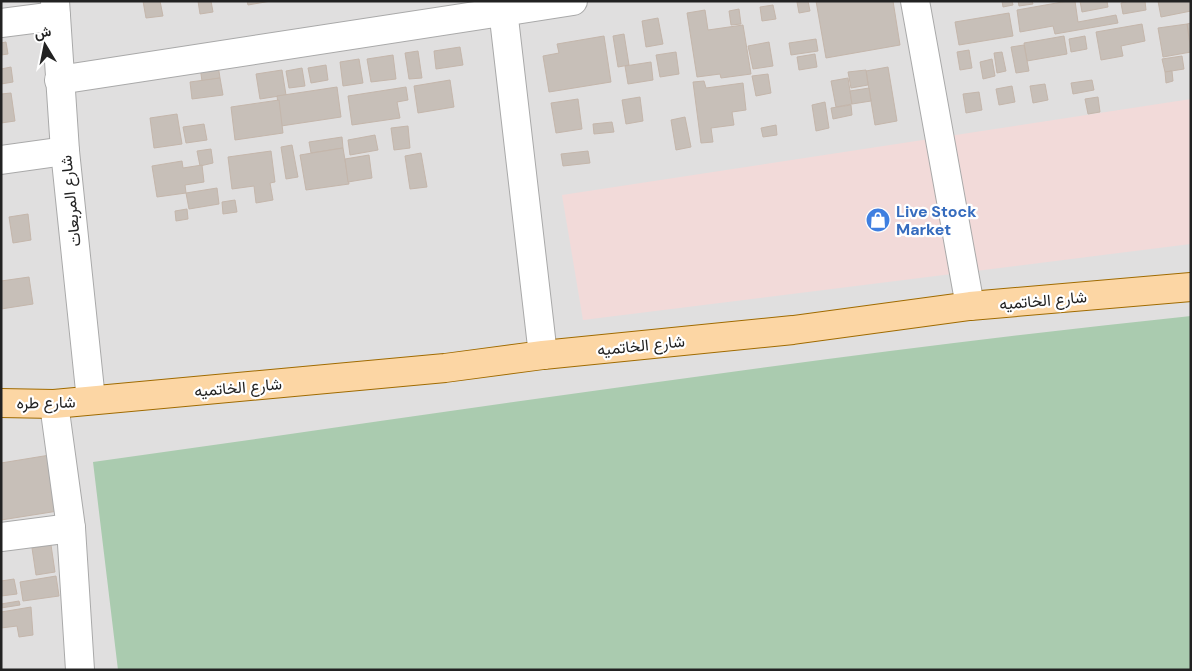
<svg xmlns="http://www.w3.org/2000/svg" width="1192" height="671" viewBox="0 0 1192 671" font-family="'DM Sans',Vazirmatn,sans-serif">
<style>
.residential{fill:#e0dfdf}
.commercial{fill:#f2dad9}
.cemetery{fill:#aacbaf}
.building{fill:#c7bfb8;stroke:#c4b6ab}
.lines{fill:none;stroke-linecap:round;stroke-linejoin:round}
.minor-casing{stroke:#a9a9a9;stroke-width:30}
.major-casing{stroke:#a06b00;stroke-width:30}
.minor{stroke:#fff;stroke-width:28}
.major{stroke:#fcd6a4;stroke-width:28}
.labels{text-anchor:middle;stroke-width:4.5;stroke-linejoin:round;paint-order:stroke}
.street-label{font-size:16px;fill:#222;stroke:#fff}
.shop-label{font-size:16px;font-weight:bold;fill:#366cbe;stroke:#fff;text-anchor:start}
</style>
<rect width="100%" height="100%" fill="#f2efe9"/>
<rect class="residential" x="1" y="1" width="1190" height="669"/>
<polygon class="commercial" points="1191,99 1191,244 583,320 562,195"/>
<path class="cemetery" d="M1191,316V670H118L93,462C458,411 824,354 1191,316Z"/>
<g class="building">
<polygon points="143,1 160,1 163,16 146,18"/>
<polygon points="198,1 211,1 213,12 200,14"/>
<polygon points="247,1 271,1 248,5"/>
<polygon points="808,1 810,11 799,13 797,2"/>
<polygon points="816,1 893,1 900,45 826,58"/>
<polygon points="1002,1 1012,1 1013,5 1003,7"/>
<polygon points="1018,1 1032,1 1033,4 1019,6"/>
<polygon points="1068,1 1075,1 1078,22 1116,15 1118,23 1055,34 1053,26 1020,32 1017,10"/>
<polygon points="1080,1 1107,1 1108,7 1082,12"/>
<polygon points="1129,1 1145,1 1146,10 1123,14 1121,3"/>
<polygon points="1158,1 1191,1 1191,11 1161,17"/>
<polygon points="773,5 776,19 762,21 760,7"/>
<polygon points="739,9 741,24 731,25 729,11"/>
<polygon points="705,10 708,30 743,25 751,74 721,78 720,74 697,77 687,13"/>
<polygon points="1009,13 1013,36 959,45 955,22"/>
<polygon points="658,18 663,44 646,47 642,21"/>
<polygon points="1191,23 1191,48 1187,24"/>
<polygon points="1142,24 1145,41 1121,46 1123,56 1101,60 1096,32"/>
<polygon points="1187,24 1191,52 1163,57 1158,28"/>
<polygon points="624,34 629,65 618,67 613,36"/>
<polygon points="604,36 611,82 549,92 543,56 559,53 557,44"/>
<polygon points="1064,36 1067,54 1027,61 1024,43"/>
<polygon points="1085,36 1087,49 1071,52 1069,39"/>
<polygon points="816,39 818,51 791,55 789,43"/>
<polygon points="6,42 8,54 1,55 1,43"/>
<polygon points="769,42 773,66 753,69 748,46"/>
<polygon points="1024,45 1029,71 1016,73 1011,47"/>
<polygon points="460,47 463,65 436,69 434,51"/>
<polygon points="969,50 972,68 960,70 957,52"/>
<polygon points="418,51 422,78 409,79 405,53"/>
<polygon points="676,52 679,74 660,77 656,55"/>
<polygon points="1002,52 1006,71 997,73 994,53"/>
<polygon points="815,54 817,67 799,70 797,57"/>
<polygon points="393,55 396,79 371,82 367,59"/>
<polygon points="1182,56 1184,69 1165,72 1162,59"/>
<polygon points="359,59 363,83 343,86 340,62"/>
<polygon points="992,59 995,76 983,79 980,62"/>
<polygon points="651,62 653,80 628,84 625,66"/>
<polygon points="218,65 220,78 202,81 200,67"/>
<polygon points="326,65 328,80 311,83 308,68"/>
<polygon points="11,67 13,82 1,84 1,69"/>
<polygon points="888,67 897,121 875,125 866,71"/>
<polygon points="302,68 305,86 289,88 286,71"/>
<polygon points="282,70 286,95 260,99 256,74"/>
<polygon points="866,70 868,85 851,88 848,72"/>
<polygon points="1172,71 1173,81 1166,83 1165,72"/>
<polygon points="768,74 771,93 756,96 752,76"/>
<polygon points="220,78 223,95 192,99 190,82"/>
<polygon points="848,78 852,104 836,107 831,81"/>
<polygon points="450,80 454,107 418,113 414,86"/>
<polygon points="1092,80 1094,90 1073,94 1071,83"/>
<polygon points="704,81 706,88 743,83 746,110 732,112 734,125 711,128 713,142 701,143 693,82"/>
<polygon points="1045,84 1048,100 1033,103 1030,86"/>
<polygon points="1012,86 1015,102 999,105 996,89"/>
<polygon points="337,87 341,117 281,126 277,96"/>
<polygon points="406,87 408,100 397,102 400,118 352,125 348,96"/>
<polygon points="869,88 871,101 852,104 850,91"/>
<polygon points="979,92 982,110 966,113 963,94"/>
<polygon points="11,93 15,121 1,123 1,94"/>
<polygon points="640,97 643,121 626,124 622,100"/>
<polygon points="1098,97 1100,112 1088,114 1085,99"/>
<polygon points="578,99 582,129 556,133 551,103"/>
<polygon points="279,100 283,133 235,140 231,107"/>
<polygon points="825,102 829,128 816,131 812,105"/>
<polygon points="851,105 852,115 833,119 831,108"/>
<polygon points="177,114 182,144 154,148 150,118"/>
<polygon points="685,117 691,147 676,150 671,120"/>
<polygon points="612,122 614,132 594,134 593,124"/>
<polygon points="204,124 207,140 186,143 183,127"/>
<polygon points="776,125 777,135 763,137 761,128"/>
<polygon points="408,126 410,148 394,150 391,128"/>
<polygon points="375,135 378,150 350,155 348,140"/>
<polygon points="342,137 343,148 311,153 309,142"/>
<polygon points="292,145 298,177 286,179 281,147"/>
<polygon points="343,148 349,184 306,190 300,155"/>
<polygon points="211,149 213,163 200,166 197,151"/>
<polygon points="271,151 275,182 270,183 273,200 256,203 254,186 232,189 228,157"/>
<polygon points="588,151 590,163 563,166 561,154"/>
<polygon points="421,153 427,187 410,189 405,156"/>
<polygon points="369,155 372,178 348,182 345,159"/>
<polygon points="182,161 183,168 202,165 204,182 185,185 186,193 157,197 152,166"/>
<polygon points="217,188 219,204 189,209 186,193"/>
<polygon points="235,200 237,212 223,214 222,202"/>
<polygon points="187,209 188,219 176,221 175,211"/>
<polygon points="28,214 31,240 13,243 9,217"/>
<polygon points="29,277 33,304 1,309 1,281"/>
<polygon points="50,455 58,511 1,520 1,463"/>
<polygon points="51,545 55,572 36,575 32,548"/>
<polygon points="56,576 59,596 23,601 20,582"/>
<polygon points="14,579 17,594 1,596 1,581"/>
<polygon points="19,601 20,605 1,608 1,604"/>
<polygon points="31,607 33,635 19,637 17,626 1,628 1,612"/>
</g>
<g class="lines">
<defs>
<g id="minor">
<polyline points="55,1 65,151 91,400"/>
<polyline points="502,1 543,355"/>
<polyline points="915,1 970,306"/>
<polyline points="1,23 56,16"/>
<polyline points="59,80 573,1"/>
<polyline points="1,160 65,151"/>
<polyline points="54,404 71,528 80,670"/>
<polyline points="1,537 71,528"/>
</g>
<polyline id="major" points="1,403 54,404 445,368 543,355 793,330 970,306 1191,287"/>
</defs>
<use href="#minor" class="minor-casing"/>
<use href="#major" class="major-casing"/>
<use href="#minor" class="minor"/>
<use href="#major" class="major"/>
</g>
<defs>
<symbol id="shop-disc" viewBox="-11 -11 22 22"><circle r="9.5" fill="#3f7fe0" stroke="#fff"/><path d="M-5-2.5h2.3a2.7 3.5 0 0 1 5.4 0H5L5.5 6h-11ZM-1.5-2.5h3a1.5 2.3 0 0 0-3 0Z" fill="#fff"/></symbol>
</defs>
<g fill-rule="evenodd">
<use href="#shop-disc" x="864" y="206" width="28" height="28"/>
</g>
<g class="labels">
<g class="street-label">
<text transform="translate(70 201) rotate(-96)" y="6">شارع المربعات</text>
<text transform="translate(1043 300) rotate(-5)" y="6">شارع الخاتميه</text>
<text transform="translate(641 345) rotate(-6)" y="6">شارع الخاتميه</text>
<text transform="translate(238 387) rotate(-5)" y="6">شارع الخاتميه</text>
<text transform="translate(46 402) rotate(-1)" y="6">شارع طره</text>
</g>
<g class="shop-label">
<text x="896" y="217">Live Stock<tspan x="896" dy="18">Market</tspan></text>
</g>
</g>
<rect width="1192" height="671" fill="none" stroke="#222222" stroke-width="5"/>
<g transform="translate(45 45) rotate(350)" stroke="#ffffff" stroke-width="4" paint-order="stroke">
<path d="M0-4L9 19L0 12L-9 19Z" fill="#222222"/>
<text y="-8" font-size="14" font-weight="bold" text-anchor="middle" fill="#222222">ش</text>
</g>
</svg>
